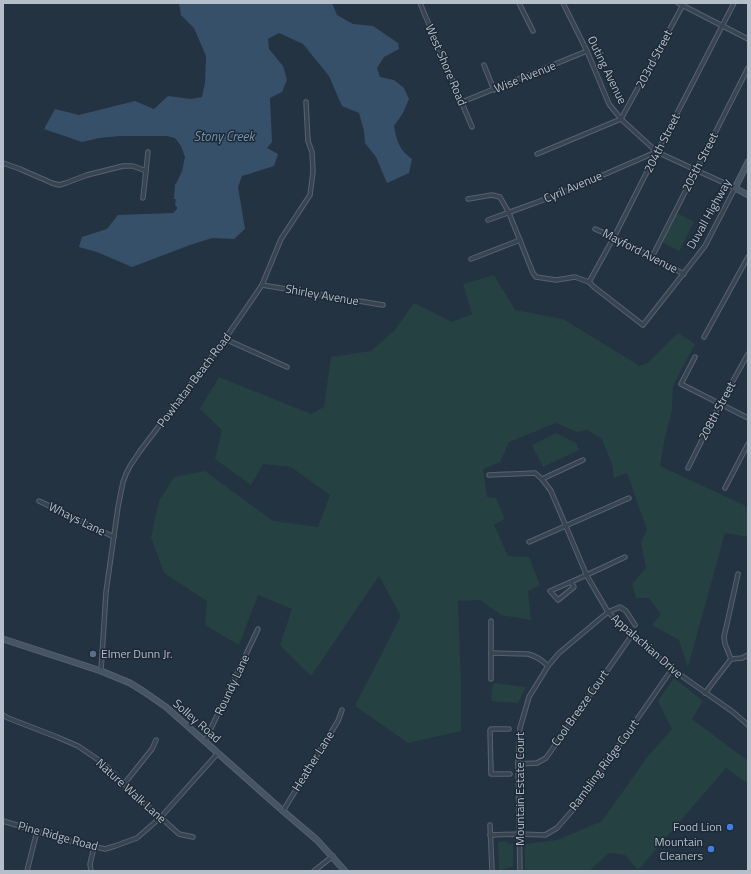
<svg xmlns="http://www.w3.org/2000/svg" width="751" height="874" viewBox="0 0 751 874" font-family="'Titillium Web',sans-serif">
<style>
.green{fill:#264142}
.water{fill:#375069}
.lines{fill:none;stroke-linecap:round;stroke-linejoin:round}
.street-casing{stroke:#56626e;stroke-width:5.5}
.secondary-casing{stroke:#56626e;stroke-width:7}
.street{stroke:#384451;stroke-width:3.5}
.secondary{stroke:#465464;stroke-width:5}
.service-dot{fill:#5c6f8a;stroke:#1d2936;stroke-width:1.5}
.shop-dot{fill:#3f7fe0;stroke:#1d2936;stroke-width:1.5}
.labels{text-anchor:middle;stroke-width:3;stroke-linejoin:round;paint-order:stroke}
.street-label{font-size:12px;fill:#b5bfcb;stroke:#1d2936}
.poi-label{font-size:12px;fill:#b5bfcb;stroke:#1d2936;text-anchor:end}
.water-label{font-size:13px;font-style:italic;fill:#7393b0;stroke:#1d2936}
</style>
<rect width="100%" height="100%" fill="#243341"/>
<g class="green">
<polygon points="677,213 694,222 679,251 662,242"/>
<polygon points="494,275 515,310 563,319 640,366 649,362 678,333 695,344 673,386 672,410 664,442 660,466 748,507 748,537 725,533 688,667 679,640 652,625 661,614 649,598 636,598 632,584 646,568 641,542 647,530 627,473 614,478 612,464 602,439 587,430 577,432 556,423 509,442 500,462 483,469 487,497 496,498 505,519 494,525 508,556 529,557 540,585 528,591 531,620 501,615 480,600 458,601 461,683 461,731 408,743 355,706 401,616 379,576 311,676 280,645 292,609 258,595 239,645 205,625 207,601 164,573 151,537 159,501 174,477 205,471 273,521 318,527 330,495 291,467 263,464 251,485 215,459 222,430 200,409 219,377 311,414 324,407 331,357 371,351 394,331 414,303 452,322 472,314 463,284"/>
<polygon points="556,433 576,443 579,450 551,463 543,467 532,445"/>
<polygon points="674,678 703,701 692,719 748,761 748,784 726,768 638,870 625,855 609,853 589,871 526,871 525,867 525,844 557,840 602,821 648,756 672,729 658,701"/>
<polygon points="493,683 526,687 518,703 491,701"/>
<polygon points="505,841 509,844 513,844 513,866 499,871 498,842"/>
</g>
<path class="water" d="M179,3H332L337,15L353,24L373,26L398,43L399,49L384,57L377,68L380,77L394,80L404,88L409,99L403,113L394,126C397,142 399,149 412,159L409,173L387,183L376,157L365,143L364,131L359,113L342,106L329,76L303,44L279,33L268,39L269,49L283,66L287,80L282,92L270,98L272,142L267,148L278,154L274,166L242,176L238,187L245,229L234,239L212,238L190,245L132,267L97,252L79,247L82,237L107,229L118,215L173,213L177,209V207L175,205L176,199H174L175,184H176L182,171L185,157L181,146L175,138L167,136H120L99,138L82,142L44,129L55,109L79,115L135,101L154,109L168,96L191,99L202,97L205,83L206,56L194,28L181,15Z"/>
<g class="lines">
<defs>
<g id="street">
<polyline points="420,3 472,127"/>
<polyline points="519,3 533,31"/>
<polyline points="678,3 748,39"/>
<polyline points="484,65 494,90"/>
<polyline points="462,102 587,51"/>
<polyline points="537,154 621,119 684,3"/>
<polyline points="3,163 20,169 52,183 59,185 66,183 87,175 123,166 133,166 146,171"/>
<polyline points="143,198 148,152"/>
<polyline points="468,199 492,195 500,197 509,213 533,273 536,277 556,280 575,277 589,282 594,287 643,325 705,246 735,188 657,152 621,119 609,104 587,51 563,3"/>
<polyline points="488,220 557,195 656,152"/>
<polyline points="595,229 614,237 684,274"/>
<polyline points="652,257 748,68"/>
<polyline points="471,259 520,240"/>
<polyline points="589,282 614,237 657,152 734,3"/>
<polyline points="262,285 383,305"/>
<polyline points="704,337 748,257"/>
<polyline points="225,339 287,367"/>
<polyline points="695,357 681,384 748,418"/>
<polyline points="688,468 720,404 748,354"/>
<polyline points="489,475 535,473 542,479 551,491 587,576 608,612 632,635 672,669 733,712 748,725"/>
<polyline points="542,479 583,460"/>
<polyline points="725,488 748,444"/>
<polyline points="39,501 114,537"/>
<polyline points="529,542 629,498"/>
<path d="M571,582L574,587L558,600L550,591C576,580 600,569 625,557"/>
<polyline points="491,621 491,679"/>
<path d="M491,653L528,654C536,656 542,660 548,666"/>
<polyline points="731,659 725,644 724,637 738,574"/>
<polyline points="101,671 106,592 118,507 123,482 126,474 130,466 140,451 225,339 262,285 281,239 310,195 313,172 312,152 308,141 306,102"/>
<polyline points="705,693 731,659 742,658 748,655"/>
<polyline points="3,715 8,718 57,737 78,746 103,763 124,784 179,834 193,837"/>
<polyline points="509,729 491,729 490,730 491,774 510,774"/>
<polyline points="205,741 258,629"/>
<polyline points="518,764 537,763 546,758 632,635"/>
<polyline points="124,784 152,749 156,740"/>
<polyline points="283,811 338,721 342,710"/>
<polyline points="3,821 70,841 105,849 115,846 137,838 161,817 218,753"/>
<polyline points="490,825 492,870"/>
<polyline points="490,835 520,834 545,835 557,828 577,805 585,794 672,669"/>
<polyline points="27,871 37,831"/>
<polyline points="91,871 90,864 94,847"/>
<polyline points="314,871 333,856"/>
<polyline points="520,871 518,764 520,728 529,697 548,666 559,653 608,612 620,607 626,611 635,625"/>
</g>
<g id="secondary">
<polyline points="748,162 735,188 748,195"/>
<polyline points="3,639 101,671 130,683 143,691 166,707 183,722 283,811 317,840 345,871"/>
</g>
</defs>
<use href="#street" class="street-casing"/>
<use href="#secondary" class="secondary-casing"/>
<use href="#street" class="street"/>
<use href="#secondary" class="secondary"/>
</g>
<circle class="service-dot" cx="93" cy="654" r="4"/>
<g class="shop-dot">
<circle cx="730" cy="827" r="4"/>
<circle cx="711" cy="849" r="4"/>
</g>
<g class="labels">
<g class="street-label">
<text transform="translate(654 59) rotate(-62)" y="4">203rd Street</text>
<text transform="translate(446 65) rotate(67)" y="4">West Shore Road</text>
<text transform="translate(607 70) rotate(64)" y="4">Outing Avenue</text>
<text transform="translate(525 77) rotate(-22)" y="4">Wise Avenue</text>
<text transform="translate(662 143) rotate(-63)" y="4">204th Street</text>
<text transform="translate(700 162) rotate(-63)" y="4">205th Street</text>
<text transform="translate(573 187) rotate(-23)" y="4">Cyril Avenue</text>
<text transform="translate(709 214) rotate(-61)" y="4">Duvall Highway</text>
<text transform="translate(640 251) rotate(27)" y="4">Mayford Avenue</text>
<text transform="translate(322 295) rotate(10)" y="4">Shirley Avenue</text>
<text transform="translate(194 380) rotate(-53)" y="4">Powhatan Beach Road</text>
<text transform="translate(717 411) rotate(-62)" y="4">208th Street</text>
<text transform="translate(77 519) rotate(26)" y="4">Whays Lane</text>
<text transform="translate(647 646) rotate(41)" y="4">Appalachian Drive</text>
<text transform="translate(232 685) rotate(-65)" y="4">Roundy Lane</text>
<text transform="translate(580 708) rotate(-55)" y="4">Cool Breeze Court</text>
<text transform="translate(197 721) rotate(41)" y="4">Solley Road</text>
<text transform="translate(313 761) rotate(-58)" y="4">Heather Lane</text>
<text transform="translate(604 765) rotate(-54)" y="4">Rambling Ridge Court</text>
<text transform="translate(520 789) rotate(-90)" y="4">Mountain Estate Court</text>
<text transform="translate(131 791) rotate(42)" y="4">Nature Walk Lane</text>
<text transform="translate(58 836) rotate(15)" y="4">Pine Ridge Road</text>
</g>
<g class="poi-label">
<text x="101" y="658" text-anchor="start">Elmer Dunn Jr.</text>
<text x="722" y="831">Food Lion</text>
<text x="703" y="846">Mountain<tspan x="703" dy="14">Cleaners</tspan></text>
</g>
<g class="water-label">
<text x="224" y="141">Stony Creek</text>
</g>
</g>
<rect width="751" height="874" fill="none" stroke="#b5bfcb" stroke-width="8"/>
</svg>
